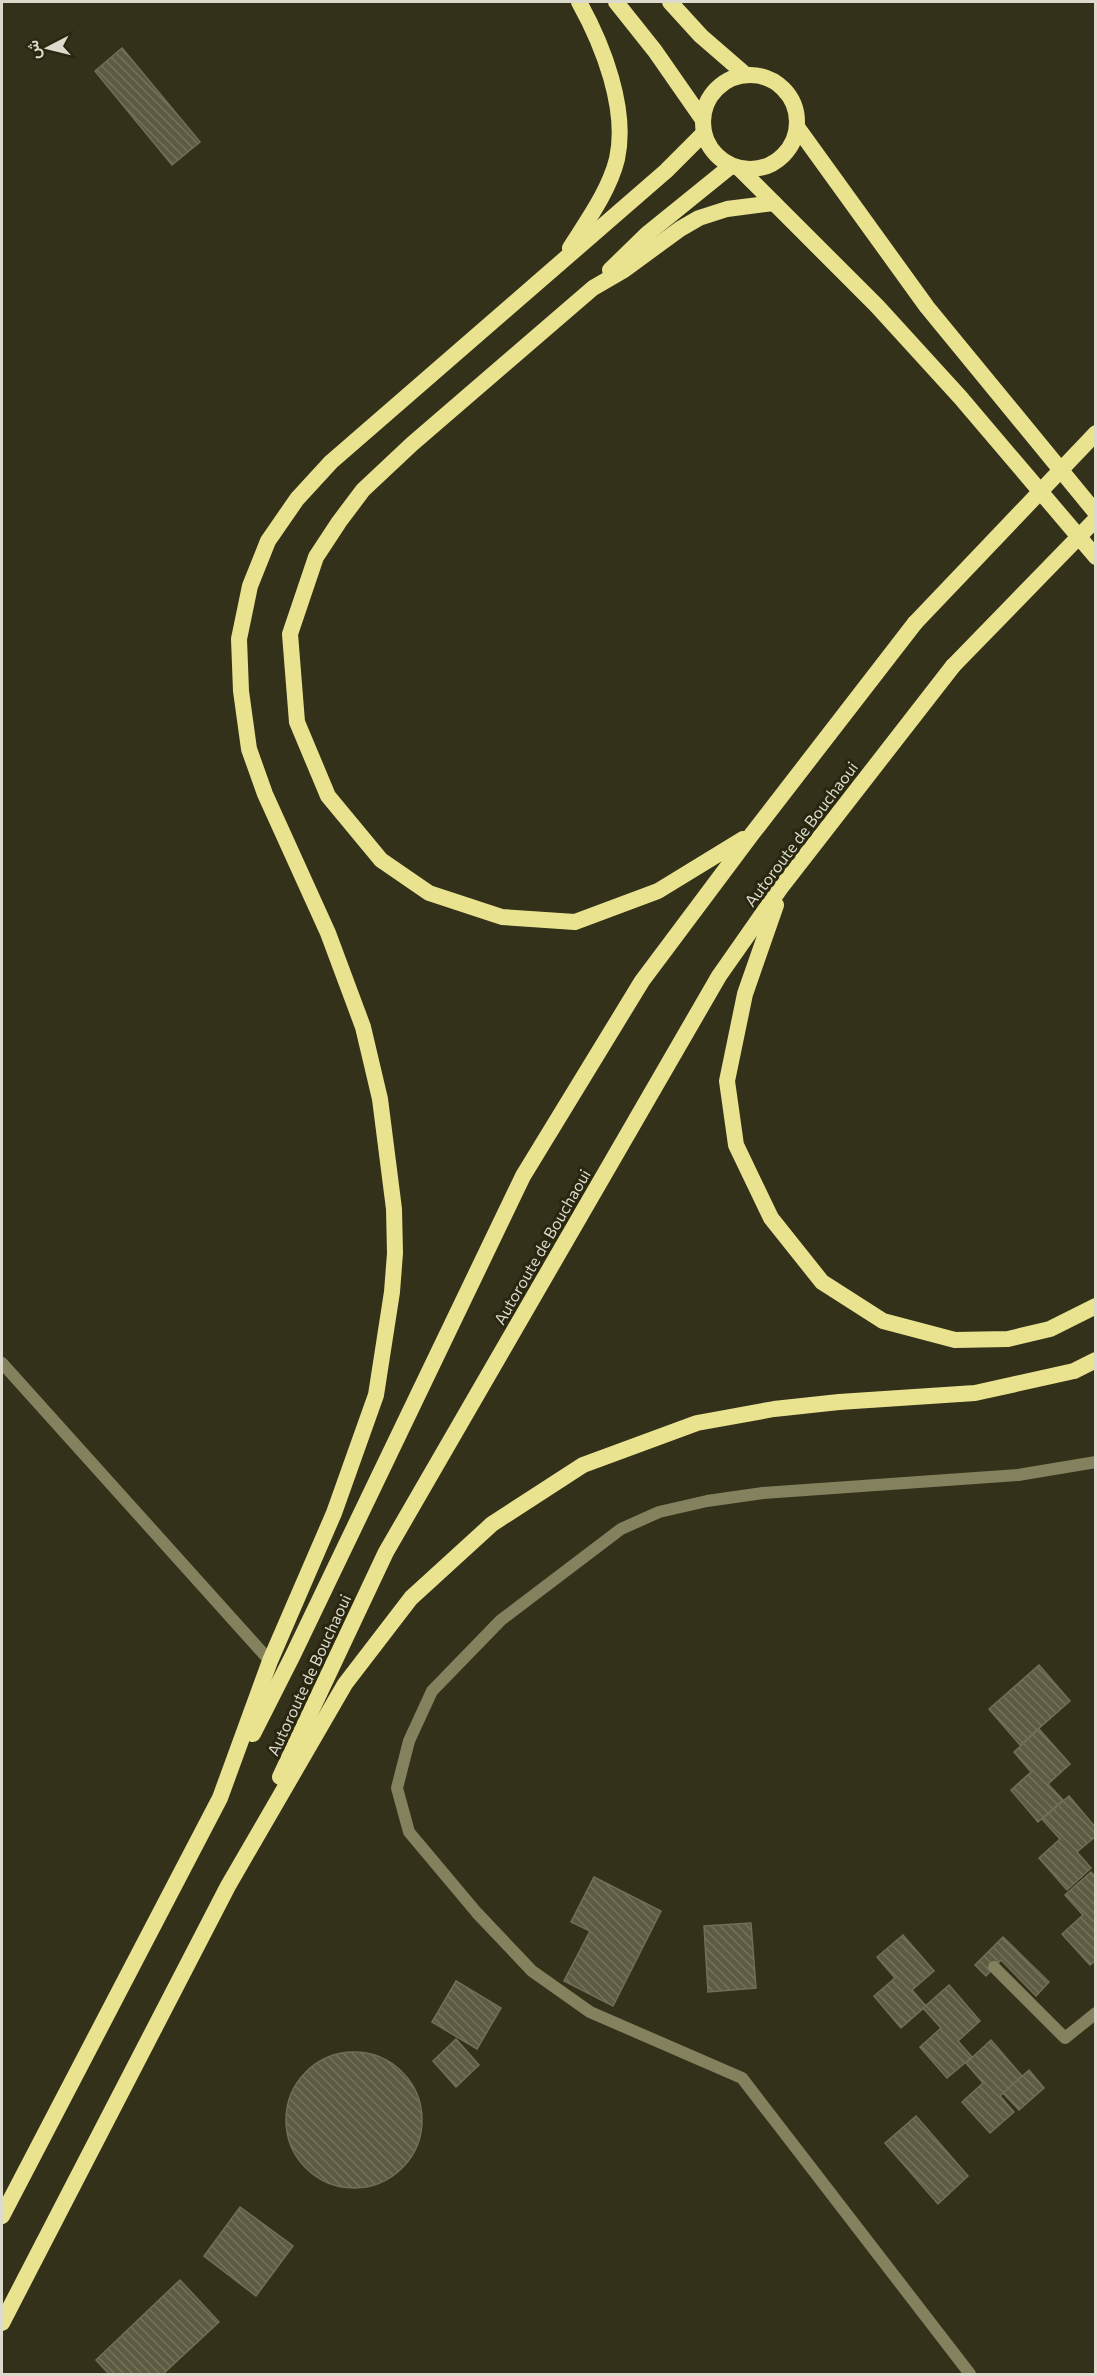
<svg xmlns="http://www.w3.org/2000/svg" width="1097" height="2376" viewBox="0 0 1097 2376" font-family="Commissioner,Vazirmatn,sans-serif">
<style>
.building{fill:url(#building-back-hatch);stroke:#717056;stroke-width:1.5}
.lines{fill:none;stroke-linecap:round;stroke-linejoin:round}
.minor{stroke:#84815e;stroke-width:12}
.trunk{stroke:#e9e38f;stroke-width:16}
.trunk-bridge{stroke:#e9e38f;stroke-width:16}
.labels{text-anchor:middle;stroke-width:6;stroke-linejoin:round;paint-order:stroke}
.street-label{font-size:16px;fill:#dbdacc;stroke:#292710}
</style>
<defs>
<pattern id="building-back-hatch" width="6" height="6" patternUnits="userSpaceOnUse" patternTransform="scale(1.5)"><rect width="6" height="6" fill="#5d5b42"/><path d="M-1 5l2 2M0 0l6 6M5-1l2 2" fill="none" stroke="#74725c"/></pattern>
</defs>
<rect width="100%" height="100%" fill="#33311a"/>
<g class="building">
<polygon points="122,48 200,142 172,165 95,71"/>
<polygon points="1039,1665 1070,1701 1020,1745 989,1709"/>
<polygon points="1039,1729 1070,1764 1048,1784 1063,1800 1038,1822 1011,1790 1031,1772 1014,1752"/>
<polygon points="1069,1796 1096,1828 1096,1836 1077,1852 1091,1868 1067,1890 1039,1858 1060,1839 1042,1819"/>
<polygon points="1091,1872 1096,1878 1096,1960 1090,1965 1062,1934 1083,1915 1065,1895"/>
<polygon points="594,1877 661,1911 613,2006 564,1981 590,1931 571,1922"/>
<polygon points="751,1923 756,1988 708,1992 704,1926"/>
<polygon points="903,1935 934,1971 912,1990 926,2006 901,2028 874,1996 895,1978 877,1957"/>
<polygon points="1003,1937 1049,1982 1036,1996 1001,1960 986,1976 975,1965"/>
<polygon points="456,1981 501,2008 477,2049 432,2022"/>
<polygon points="949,1985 980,2021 958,2041 972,2057 947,2078 920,2047 941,2028 923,2008"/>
<polygon points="456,2039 479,2065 456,2087 433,2061"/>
<polygon points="991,2040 1022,2076 1000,2096 1014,2112 990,2133 962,2102 983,2083 966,2063"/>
<circle cx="354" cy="2120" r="68"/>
<polygon points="1029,2070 1044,2088 1019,2110 1003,2093"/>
<polygon points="916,2116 968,2176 938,2204 885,2143"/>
<polygon points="240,2207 293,2246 256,2296 204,2256"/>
<polygon points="180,2280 219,2322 163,2374 109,2374 96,2360"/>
</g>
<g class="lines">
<g class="minor">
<polyline points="2,1363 270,1661"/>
<polyline points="994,1967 1065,2038 1096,2013"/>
<polyline points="970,2374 742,2078 590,2012 532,1971 477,1913 409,1832 397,1788 409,1741 432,1691 501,1620 621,1529 659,1512 707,1501 763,1493 1018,1475 1096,1462"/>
</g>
<g class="trunk">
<polyline points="616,2 655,51 703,120"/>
<polyline points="670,2 701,36 746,75"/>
<circle cx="750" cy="122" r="47"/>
<polyline points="797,127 927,307 1096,513"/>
<polyline points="740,169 877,306 960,397 1096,557"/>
<path d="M570,248C587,221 609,191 617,159C628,109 603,45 579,2"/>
<polyline points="610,270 647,234 731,166"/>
<polyline points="743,839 658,891 575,922 502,917 429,893 381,860 328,796 297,722 290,634 316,557 339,522 363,490 412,444 593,288 624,270 680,229 699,218 727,209 774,203"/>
<polyline points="776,905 745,994 727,1081 736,1145 771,1218 822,1282 883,1321 955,1340 1008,1339 1050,1329 1096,1306"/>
<polyline points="253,1734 293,1655 523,1176 642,981 752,834 915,623"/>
<polyline points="280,1777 386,1552 719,976 782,886 953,666"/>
<polyline points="2,2216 220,1798 270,1661 334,1513 376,1395 392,1292 395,1253 394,1209 380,1099 363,1027 328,933 265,794 249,749 241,691 239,639 250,586 268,541 297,499 331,462 666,171 704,133"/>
<polyline points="2,2323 228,1886 345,1684 411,1598 492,1524 583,1465 697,1423 774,1409 839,1402 975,1393 1074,1371 1096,1360"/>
</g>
<g class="trunk-bridge">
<polyline points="915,623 1096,433"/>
<polyline points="953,666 1096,519"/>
</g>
</g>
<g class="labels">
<g class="street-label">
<text transform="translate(801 834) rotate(-53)" y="6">Autoroute de Bouchaoui</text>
<text transform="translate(542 1247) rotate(-60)" y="6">Autoroute de Bouchaoui</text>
<text transform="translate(309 1675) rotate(-65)" y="6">Autoroute de Bouchaoui</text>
</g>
</g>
<rect width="1097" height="2376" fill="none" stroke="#dbdacc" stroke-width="6"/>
<g transform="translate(48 48) rotate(263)" stroke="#292710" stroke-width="4.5" paint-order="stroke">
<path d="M0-4.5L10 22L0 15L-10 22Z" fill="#dbdacc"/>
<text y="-9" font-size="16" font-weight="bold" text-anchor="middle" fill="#dbdacc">ش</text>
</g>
</svg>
